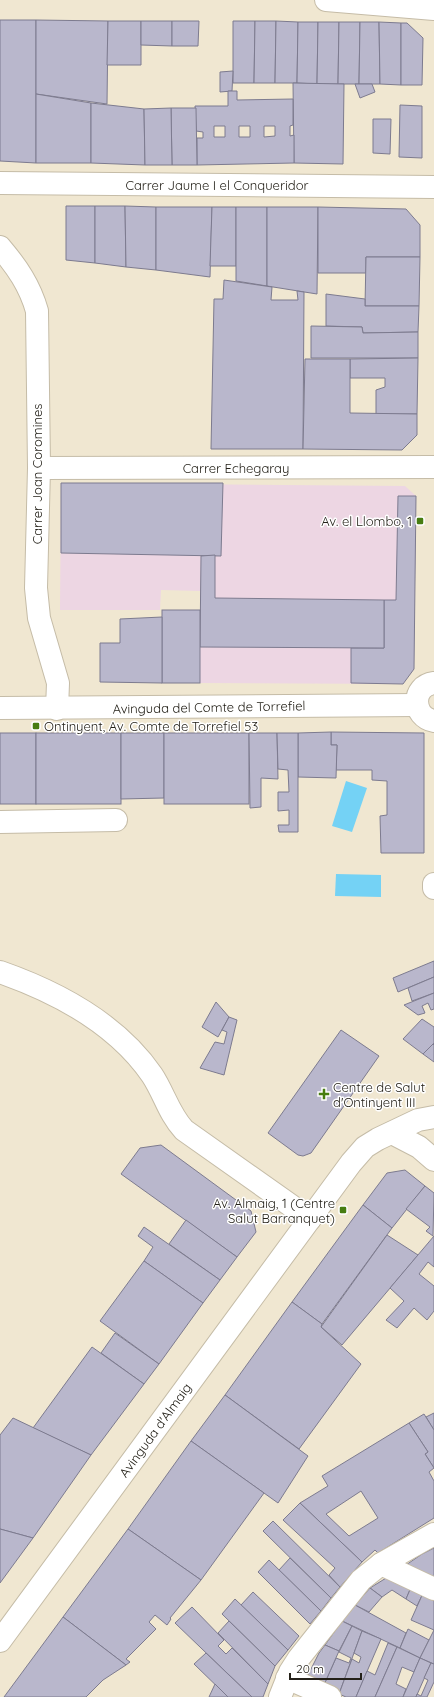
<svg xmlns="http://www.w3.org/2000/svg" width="434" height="1697" viewBox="0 0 434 1697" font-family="Quicksand,sans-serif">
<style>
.education{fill:#edd6e3}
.water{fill:#74d2f5}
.building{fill:#b9b7cc;stroke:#7d7b8f;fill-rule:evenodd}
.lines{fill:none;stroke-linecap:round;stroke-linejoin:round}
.minor-casing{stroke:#c5bca7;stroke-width:24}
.minor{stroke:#fff;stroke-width:22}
.poi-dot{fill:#477d11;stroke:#fff;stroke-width:1.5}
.labels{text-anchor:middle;stroke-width:3;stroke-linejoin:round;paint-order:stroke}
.street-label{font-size:13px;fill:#242119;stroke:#fff}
.poi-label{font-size:13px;fill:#242119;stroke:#fff;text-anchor:end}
</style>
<rect width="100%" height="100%" fill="#f0e7d1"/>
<polygon class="education" points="61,483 405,486 416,496 414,669 403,684 200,683 200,591 161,590 160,610 60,610"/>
<g class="water">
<polygon points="346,781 367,788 352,832 332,826"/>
<polygon points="336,874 381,875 381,897 335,896"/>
</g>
<g class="building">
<polygon points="0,20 36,20 36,163 0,161"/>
<polygon points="36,20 108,21 107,104 36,94"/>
<polygon points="108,21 141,21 141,65 107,65"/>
<polygon points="141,21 172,21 172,46 141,45"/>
<polygon points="172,21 199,21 198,46 172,46"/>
<polygon points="233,21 255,21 254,83 233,83"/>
<polygon points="255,21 276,21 275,83 254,83"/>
<polygon points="276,21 298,22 297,83 275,83"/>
<polygon points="298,22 318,22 317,84 297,83"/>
<polygon points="318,22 339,22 338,84 317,84"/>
<polygon points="339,22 360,22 359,84 338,84"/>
<polygon points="360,22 379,22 380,84 359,84"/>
<polygon points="379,22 401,23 401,85 380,84"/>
<polygon points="401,23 407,23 423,38 422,85 401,85"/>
<polygon points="233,71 232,91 220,92 220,72"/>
<polygon points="293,83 344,84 343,164 294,163"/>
<polygon points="355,84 372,84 375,92 360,98"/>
<path d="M228,91H237V100L293,99V125L290,126V136L294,135V163L197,165V138H203V132L196,131L195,106H228ZM214,126H225V137H214ZM239,126H250V137H239ZM264,126H275V136L264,137Z"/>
<polygon points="36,94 91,103 91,163 36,163"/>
<polygon points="91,103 144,109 145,165 91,163"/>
<polygon points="400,105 422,106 422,158 399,157"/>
<polygon points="171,108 196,108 197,165 172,165"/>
<polygon points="171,108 172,165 145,165 144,109"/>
<polygon points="373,119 391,119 390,154 373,153"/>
<polygon points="66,206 95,206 95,263 66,260"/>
<polygon points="95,206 125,206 126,267 95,263"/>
<polygon points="125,206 156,207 156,270 126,267"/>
<polygon points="156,207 212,207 210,277 156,270"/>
<polygon points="212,207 236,207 236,266 210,266"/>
<polygon points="236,207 267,207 267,286 236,281"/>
<polygon points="267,207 318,207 317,294 267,286"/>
<polygon points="318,207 406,209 420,225 420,257 366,257 366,273 318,273"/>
<polygon points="366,257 420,257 419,306 365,306"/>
<polygon points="224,280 272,287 271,300 298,300 297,291 304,292 303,449 211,449 214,299 223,299"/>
<polygon points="326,294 365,299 365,306 419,306 418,332 363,333 362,327 326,326"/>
<polygon points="311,326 362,327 363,333 418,332 418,358 311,358"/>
<polygon points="418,358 417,414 376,414 376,390 385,387 385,378 350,378 350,359"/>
<polygon points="305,359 350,359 350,413 417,414 417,435 402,450 303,449"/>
<polygon points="61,483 223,483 221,556 61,553"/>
<polygon points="398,496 416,496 414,669 403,684 351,683 351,648 384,648 384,600 396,600"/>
<polygon points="215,555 215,598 384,600 384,648 200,647 201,556"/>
<rect x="162" y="610" width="38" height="73"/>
<polygon points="162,617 162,683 100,682 100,643 120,643 120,619"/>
<polygon points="331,732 424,733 424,853 381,853 380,816 387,815 387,781 372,780 372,770 336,770 337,745 331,745"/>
<polygon points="331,732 331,745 337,745 336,778 298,777 298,733"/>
<rect x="0" y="733" width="36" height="71"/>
<rect x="36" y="733" width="85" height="71"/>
<polygon points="121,733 164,733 164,798 121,799"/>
<rect x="164" y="733" width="85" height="71"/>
<polygon points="249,733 277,733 278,779 261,778 261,807 250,808"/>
<polygon points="277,733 298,733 298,832 279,832 278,825 289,825 289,810 278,811 278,792 289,792 288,770 278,769"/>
<polygon points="434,961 434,977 398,992 393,978"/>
<polygon points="434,977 434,993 412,1001 408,988"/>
<polygon points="434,993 434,1009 431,1010 428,1003 422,1006 425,1013 418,1015 404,1005"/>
<polygon points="216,1002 229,1017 218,1037 202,1027"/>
<polygon points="229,1017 237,1020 224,1075 200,1068 215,1042 224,1044 227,1032 222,1030"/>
<polygon points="422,1019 434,1027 434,1043 423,1054 403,1039"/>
<polygon points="341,1030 379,1056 311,1153 303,1156 298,1155 268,1133"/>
<polygon points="433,1044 434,1045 434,1062 423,1054"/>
<polygon points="161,1145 251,1211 256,1232 237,1257 121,1174 140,1148"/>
<polygon points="405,1170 425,1186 392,1228 363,1205 387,1173"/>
<polygon points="425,1186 434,1193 433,1236 426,1231 430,1227 406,1209"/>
<polygon points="363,1205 392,1228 322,1324 292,1302"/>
<polygon points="186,1220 237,1257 220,1280 169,1244"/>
<polygon points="144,1227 220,1280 203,1303 144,1261 153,1247 138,1236"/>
<polygon points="387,1235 418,1255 342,1345 321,1327"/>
<polygon points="434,1236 434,1267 428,1262 419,1274 434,1286 434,1311 427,1320 414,1308 397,1328 386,1320 404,1301 390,1288"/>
<polygon points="144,1261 203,1303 159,1364 100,1321"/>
<polygon points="292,1302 322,1324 321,1327 361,1364 299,1449 225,1395"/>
<polygon points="115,1333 159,1364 144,1384 101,1353"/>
<polygon points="92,1347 144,1384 91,1455 33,1428"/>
<polygon points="225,1395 308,1456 278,1503 191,1441"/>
<polygon points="434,1413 434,1430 426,1417"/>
<polygon points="424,1414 434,1430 434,1468 425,1454 428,1452 409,1423"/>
<polygon points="13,1418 91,1455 33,1538 0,1529 0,1435"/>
<path d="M409,1423L428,1452L425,1454L434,1468L429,1472L434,1481V1518L378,1553L375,1550L362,1562L300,1503L328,1486L322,1476ZM361,1491L378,1518L349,1536L326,1514Z"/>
<polygon points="191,1441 264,1493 201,1580 128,1529"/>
<polygon points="300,1503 362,1562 340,1587 329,1575 335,1568 283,1520"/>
<polygon points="273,1521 340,1587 331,1598 263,1531"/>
<polygon points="0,1529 33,1538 0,1583"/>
<polygon points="128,1529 201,1580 170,1618 171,1619 167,1625 155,1615 149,1622 156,1629 126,1659 130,1662 126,1665 63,1617"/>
<polygon points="434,1548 434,1580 406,1565 422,1554"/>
<polygon points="290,1558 331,1598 321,1611 279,1570"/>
<polygon points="269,1560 321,1611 310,1624 258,1572"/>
<polygon points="391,1575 412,1585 406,1599 392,1590 382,1597 370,1588"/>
<polygon points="412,1585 424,1591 417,1606 406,1599"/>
<polygon points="370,1588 382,1597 369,1612 355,1605"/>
<polygon points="424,1591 434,1596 434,1630 411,1620"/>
<polygon points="253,1592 299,1636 288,1650 241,1605"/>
<polygon points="235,1599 288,1650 275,1666 222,1614"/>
<polygon points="355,1605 406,1633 400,1648 342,1621"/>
<polygon points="192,1607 224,1640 218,1646 226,1654 232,1648 268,1684 263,1697 252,1697 175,1623"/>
<polygon points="63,1617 126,1665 103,1680 86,1697 4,1697"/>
<polygon points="229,1621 275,1666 268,1684 218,1633"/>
<polygon points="342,1621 352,1626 339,1651 325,1645"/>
<polygon points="352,1626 362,1631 339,1694 323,1687 336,1658 349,1663 351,1658 339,1652"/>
<polygon points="408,1629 429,1640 420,1658 400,1648"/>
<polygon points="434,1630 434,1664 420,1658"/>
<polygon points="362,1631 381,1639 356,1697 346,1697 339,1694 352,1659 359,1663 361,1657 354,1653"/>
<polygon points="388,1643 397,1647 375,1697 356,1697 367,1671 375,1675"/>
<polygon points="325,1645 339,1651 323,1687 306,1679 319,1653"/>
<polygon points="397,1647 420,1658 414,1672 402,1667 396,1684 406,1689 403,1697 375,1697"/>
<polygon points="206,1653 252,1697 228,1697 194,1664"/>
<polygon points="420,1658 431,1663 416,1697 403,1697"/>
<polygon points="431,1663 434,1664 434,1682 427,1697 416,1697 417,1694 421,1696 428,1680 424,1678"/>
<polygon points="215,1684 228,1697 209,1697"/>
</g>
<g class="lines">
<defs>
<g id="minor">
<polyline points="326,0 434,9"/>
<polyline points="0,183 434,187"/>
<path d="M0,247C17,267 30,286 37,311L39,468L36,588L39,618L58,683L57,709"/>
<polyline points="39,468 434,467"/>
<path d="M434,683C411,686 412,717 434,721"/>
<polyline points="0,708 417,705"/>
<polyline points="0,822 116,820"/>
<polyline points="434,884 434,888"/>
<path d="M0,972C57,992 117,1024 152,1075C164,1093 169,1114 184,1130L310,1219"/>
<polyline points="392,1133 419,1147 434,1160"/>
<polyline points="381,1564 434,1589"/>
<polyline points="0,1641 351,1163 365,1147 378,1139 418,1120 434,1117"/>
<polyline points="287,1678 330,1697"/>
<polyline points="280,1697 290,1672 299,1658 361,1580 381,1564 434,1534"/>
</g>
</defs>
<use href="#minor" class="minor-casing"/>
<use href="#minor" class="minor"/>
</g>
<g class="poi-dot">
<rect x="416" y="517" width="8" height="8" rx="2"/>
<rect x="32" y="722" width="8" height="8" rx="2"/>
<path d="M322 1088h4v4h4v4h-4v4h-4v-4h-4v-4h4z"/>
<rect x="339" y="1206" width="8" height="8" rx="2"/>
</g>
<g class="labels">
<g class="street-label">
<text x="217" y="190">Carrer Jaume I el Conqueridor</text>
<text x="236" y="473">Carrer Echegaray</text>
<text transform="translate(37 474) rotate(-90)" y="5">Carrer Joan Coromines</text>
<text transform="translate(209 707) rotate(-1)" y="5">Avinguda del Comte de Torrefiel</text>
<text transform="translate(155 1430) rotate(-54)" y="5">Avinguda d'Almaig</text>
</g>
<g class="poi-label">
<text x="412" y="526">Av. el Llombo, 1</text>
<text x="44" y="731" text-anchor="start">Ontinyent, Av. Comte de Torrefiel 53</text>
<text x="333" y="1092" text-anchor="start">Centre de Salut<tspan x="333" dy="15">d'Ontinyent III</tspan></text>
<text x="335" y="1208">Av. Almaig, 1 (Centre<tspan x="335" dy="15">Salut Barranquet)</tspan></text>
</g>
</g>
<path d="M290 1673v6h71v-6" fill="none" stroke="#242119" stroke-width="2"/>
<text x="296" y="1673" font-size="12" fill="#242119" stroke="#ffffff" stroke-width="3" paint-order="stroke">20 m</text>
</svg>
